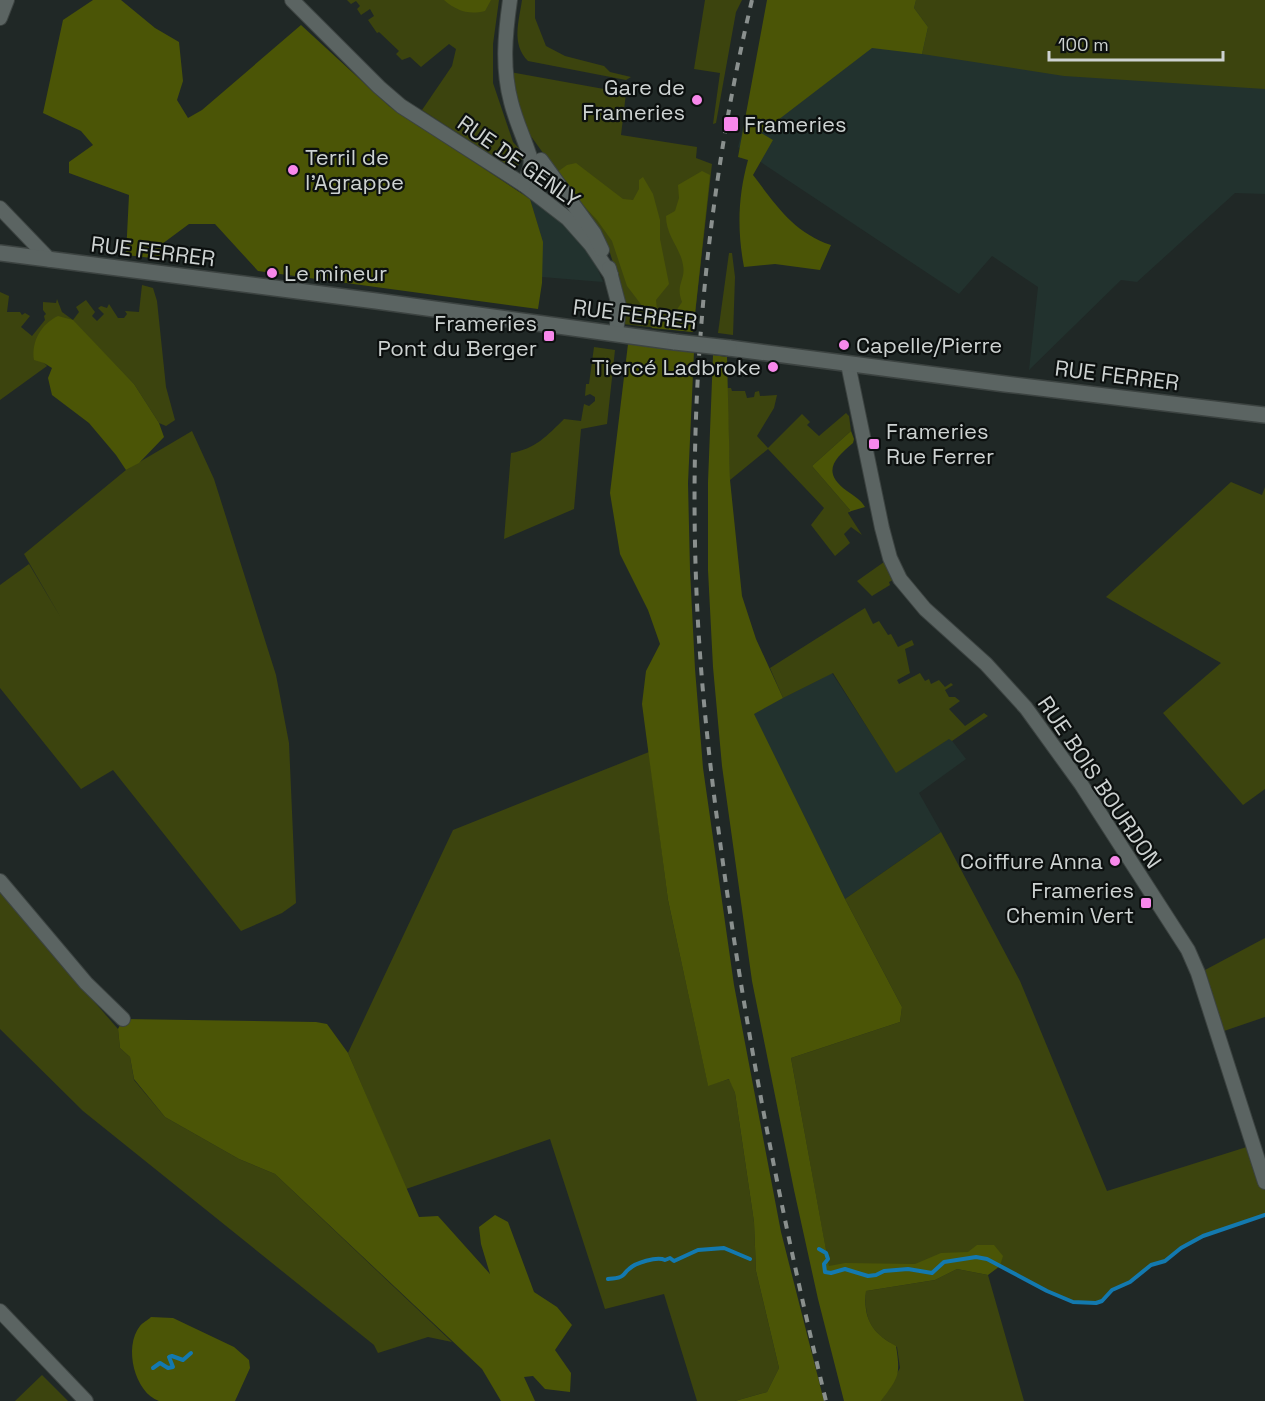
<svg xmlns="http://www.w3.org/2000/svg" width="1265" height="1401" viewBox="0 0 1265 1401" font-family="'Space Grotesk',sans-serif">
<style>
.built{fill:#22322e}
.green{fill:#3c440e}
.forest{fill:#4b5506}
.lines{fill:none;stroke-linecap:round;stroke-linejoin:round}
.stream{stroke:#1379af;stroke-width:4}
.minor-casing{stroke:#3c4341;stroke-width:16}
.secondary-casing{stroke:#3c4341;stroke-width:18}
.minor{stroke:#5b6462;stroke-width:14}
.secondary{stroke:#5b6462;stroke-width:15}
.rail{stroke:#8a908e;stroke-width:4;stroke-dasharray:8 8;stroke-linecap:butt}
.secondary-bridge-casing{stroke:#3c4341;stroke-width:18;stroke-linecap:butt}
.secondary-bridge{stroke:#5b6462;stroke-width:15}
.poi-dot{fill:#f888eb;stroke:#0c100f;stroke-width:2}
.labels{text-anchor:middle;stroke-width:4.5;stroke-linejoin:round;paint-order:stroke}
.poi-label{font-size:22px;fill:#cdd2d1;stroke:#0c100f;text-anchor:end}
.street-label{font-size:22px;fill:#cdd2d1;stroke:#0c100f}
</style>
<rect width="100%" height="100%" fill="#202826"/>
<g class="built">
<polygon points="774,0 1265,0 1265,194 1235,193 1137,282 1121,280 1029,370 1038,287 992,256 959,294 738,147"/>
<polygon points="530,199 565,223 581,239 593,258 603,282 542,277 539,230"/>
<polygon points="832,673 896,772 950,738 966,759 919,793 941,832 845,899 753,713"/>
</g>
<g class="green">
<polygon points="347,0 499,0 493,44 493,83 513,142 523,153 523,158 517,167 510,167 422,110 452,66 456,49 449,44 421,67 410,57 402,60 396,54 399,51 379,32 377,33 368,20 374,16 370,9 361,15 357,9 360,6 356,1 351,4"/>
<path d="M522,0H535V18L546,46L565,56L604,66L610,72L631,77L626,80L528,61C511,44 519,21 522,0Z"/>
<polygon points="705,0 742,0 736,12 716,123 713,124 720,73 694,69"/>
<polygon points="916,0 1265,0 1265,89 1064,76 922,54 928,27 914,8"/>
<polygon points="510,72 626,93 621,135 697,147 696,158 712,164 693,332 623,324 622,291 610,253 601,233 525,128"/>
<polygon points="729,253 732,253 735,277 733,335 718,333"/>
<polygon points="142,285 153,288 157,301 166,387 175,420 166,426 159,423 134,384 73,321 38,356 47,366 0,400 0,292 9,296 7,312 20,312 22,315 25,313 30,316 21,327 32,336 45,320 44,316 46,314 43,310 43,302 56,303 57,299 62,312 73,320 79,312 76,307 86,300 95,312 92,316 97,321 104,314 98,308 101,306 107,308 109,304 118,318 124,318 127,314 125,311 139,312"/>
<path d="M594,347L615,350L607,424L581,429L574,509L504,539L511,453C535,449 547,436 564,419L581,421L584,404L589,406L595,401V397L590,394L585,396L586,384H589Z"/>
<polygon points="727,388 731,388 732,391 745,391 747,398 754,397 755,392 759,391 760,396 777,395 774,408 757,436 768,448 802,414 810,422 807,425 819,436 846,413 849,416 851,431 812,466 850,510 848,513 862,535 851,527 844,534 850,543 835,556 811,525 824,508 768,449 730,480"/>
<polygon points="192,431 214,479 276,675 289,743 296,903 282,913 241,931 113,770 81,789 0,688 0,585 29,564 61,618 24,554 126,470"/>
<polygon points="1231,482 1262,495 1265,487 1265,789 1243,805 1163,713 1221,663 1106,597"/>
<polygon points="884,562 893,580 889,582 890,585 872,596 857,581"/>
<polygon points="865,608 873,624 879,621 888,635 891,634 898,647 912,640 914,645 905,649 910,673 897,680 899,684 920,673 925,681 929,679 931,684 939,680 945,687 951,683 953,685 945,690 949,697 955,697 960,701 949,709 965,726 984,713 988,716 952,741 949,739 896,773 833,673 783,698 770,668"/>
<polygon points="649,752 668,900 708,1085 730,1079 735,1093 754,1222 756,1271 779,1368 767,1392 735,1401 697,1401 664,1294 605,1309 550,1139 406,1189 348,1053 453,830"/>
<polygon points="941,832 1020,981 1107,1191 1253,1145 1265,1182 1265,1215 1203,1236 1181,1248 1165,1261 1151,1265 1130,1282 1112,1290 1102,1301 1096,1303 1073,1302 1047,1291 987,1259 937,1268 829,1267 791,1058 900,1022 902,1007 845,899"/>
<polygon points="0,888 71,975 118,1029 120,1048 130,1057 134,1080 165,1117 239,1159 275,1174 452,1342 428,1337 378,1353 374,1345 83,1111 0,1029"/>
<polygon points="1265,938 1265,1017 1224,1031 1205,970"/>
<path d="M957,1269L988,1275L1024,1401H881L900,1368L897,1347C871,1332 864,1321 866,1291L935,1280Z"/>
<polygon points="42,1375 68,1401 15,1401"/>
</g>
<g class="forest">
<polygon points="93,0 121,0 155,28 179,42 183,81 177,100 188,118 202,110 301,25 389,106 530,199 543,242 542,283 538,309 258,271 215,224 189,224 162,244 160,259 126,255 129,195 69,173 69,162 93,145 81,131 43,113 63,20"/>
<path d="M444,0H491L485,11C468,15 457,11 444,0Z"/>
<path d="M767,0H916L914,8L928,27L922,54L872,48L761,133L773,140L753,175C776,205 793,232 831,245L820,270L775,264L744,267C737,230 738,196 748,160L738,157Z"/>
<path d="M576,163L623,199L633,200L639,189V180L643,177L653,194L660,220V239L669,284L656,300L657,310L676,311L682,302C675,284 686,280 683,265C680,247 666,236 666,216L675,211L679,198L678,185L702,171L710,175L693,332L652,328L643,307L627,286L612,241L597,220L569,190L556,173L567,165Z"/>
<path d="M58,316L73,320L134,384L159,423L164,437L139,463L126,470L116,455L89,423L52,395L48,378L52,368L44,363L34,360C31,342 41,324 58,316Z"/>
<polygon points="628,344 694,352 688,483 690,570 695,669 703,768 734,985 781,1232 824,1401 735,1401 767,1392 779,1368 756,1271 754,1222 735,1093 729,1079 708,1086 668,900 642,704 646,671 660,644 648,610 620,554 610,493"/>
<path d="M713,355L727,357L730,480L742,596L756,639L783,698L754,714L845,899L902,1007L900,1022L791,1058L829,1266L845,1263L915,1264L941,1253L968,1252L977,1245H994L1003,1256L1000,1266L988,1275L957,1269L935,1280L866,1291C863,1319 872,1333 896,1346C901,1376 898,1378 881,1401H844L818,1299L794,1190L752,981L722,766L713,667L708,570V482Z"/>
<path d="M851,431L854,439L853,443C834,459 821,472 847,491C854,496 860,499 865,507L848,512L850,510L812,466Z"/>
<polygon points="123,1019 316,1022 327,1024 348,1053 419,1217 438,1216 490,1274 481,1244 479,1227 495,1215 508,1222 534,1292 557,1307 572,1325 555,1350 571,1373 570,1392 545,1389 533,1376 524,1377 535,1401 501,1401 482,1369 275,1174 239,1159 165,1117 134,1079 130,1057 120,1048 118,1029"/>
<path d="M151,1317L173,1318L234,1347L249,1360L250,1368L235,1401H159C135,1393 123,1347 140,1326C142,1323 148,1320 151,1317Z"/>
</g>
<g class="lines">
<g class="stream">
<polyline points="819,1249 826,1253 828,1259 824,1264 825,1272 831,1273 845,1269 868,1276 876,1275 884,1271 908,1269 932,1273 944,1262 976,1257 987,1259 1047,1291 1073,1302 1096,1303 1102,1301 1112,1290 1130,1282 1151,1265 1165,1261 1181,1248 1203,1236 1265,1215"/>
<path d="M608,1279C613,1278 618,1279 622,1276C626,1273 625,1272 629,1269C635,1263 657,1256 665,1260L670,1258L674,1261L698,1250L724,1248L750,1259"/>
<polyline points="153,1368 160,1363 168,1368 173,1367 169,1357 172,1356 183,1360 191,1353"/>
</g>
<defs>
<g id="minor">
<polyline points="292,0 379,87 401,106 524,185 568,219 591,245 611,275"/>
<path d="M510,0C505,35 502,68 511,102C516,122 525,140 531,160L530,168L524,185"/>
<polyline points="0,18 7,0"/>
<polyline points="541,160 594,233 602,250"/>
<polyline points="0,208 50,260"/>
<polyline points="609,268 619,306 616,334"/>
<polyline points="848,364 882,528 890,558 900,579 925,609 986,664 1026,708 1081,784 1188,950 1198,973 1265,1182"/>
<polyline points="0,881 86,983 123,1019"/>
<polyline points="0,1311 86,1401"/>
</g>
<g id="secondary">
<polyline points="0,253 376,301 675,342"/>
<polyline points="729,348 1005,384 1265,415"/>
</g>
</defs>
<use href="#minor" class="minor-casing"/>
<use href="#secondary" class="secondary-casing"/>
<use href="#minor" class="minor"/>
<use href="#secondary" class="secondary"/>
<path class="rail" d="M752,0C707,189 689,386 696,579C700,696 715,811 732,926C756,1086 788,1244 826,1401"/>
<defs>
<polyline id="secondary-bridge" points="675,342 729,348"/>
</defs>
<use href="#secondary-bridge" class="secondary-bridge-casing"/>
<use href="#secondary-bridge" class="secondary-bridge"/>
</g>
<g class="poi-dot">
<circle cx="697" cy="100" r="6"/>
<rect x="723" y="116" width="16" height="16" rx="3"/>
<circle cx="293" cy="170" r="6"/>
<circle cx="272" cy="273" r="6"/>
<rect x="543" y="330" width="12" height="12" rx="3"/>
<circle cx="844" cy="345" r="6"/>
<circle cx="773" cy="367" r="6"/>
<rect x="868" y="438" width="12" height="12" rx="3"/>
<circle cx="1115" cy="861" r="6"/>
<rect x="1140" y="897" width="12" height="12" rx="3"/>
</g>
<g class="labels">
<g class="poi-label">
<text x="685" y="95">Gare de<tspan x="685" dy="25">Frameries</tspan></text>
<text x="744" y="132" text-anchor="start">Frameries</text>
<text x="305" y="165" text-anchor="start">Terril de<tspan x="305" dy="25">l'Agrappe</tspan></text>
<text x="284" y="281" text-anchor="start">Le mineur</text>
<text x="537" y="331">Frameries<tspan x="537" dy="25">Pont du Berger</tspan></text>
<text x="856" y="353" text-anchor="start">Capelle/Pierre</text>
<text x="761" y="375">Tiercé Ladbroke</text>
<text x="886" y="439" text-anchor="start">Frameries<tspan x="886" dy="25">Rue Ferrer</tspan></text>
<text x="1103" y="869">Coiffure Anna</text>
<text x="1134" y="898">Frameries<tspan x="1134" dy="25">Chemin Vert</tspan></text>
</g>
<g class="street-label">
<text transform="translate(519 161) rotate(35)" y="8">RUE DE GENLY</text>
<text transform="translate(153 251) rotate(7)" y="8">RUE FERRER</text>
<text transform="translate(635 314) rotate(7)" y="8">RUE FERRER</text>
<text transform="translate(1117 375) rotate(7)" y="8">RUE FERRER</text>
<text transform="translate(1100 782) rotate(56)" y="8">RUE BOIS BOURDON</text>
</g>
</g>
<path d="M1049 51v9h174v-9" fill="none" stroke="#cdd2d1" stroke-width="3"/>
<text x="1058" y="51" font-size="18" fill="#cdd2d1" stroke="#0c100f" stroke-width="4.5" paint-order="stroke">100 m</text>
</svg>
